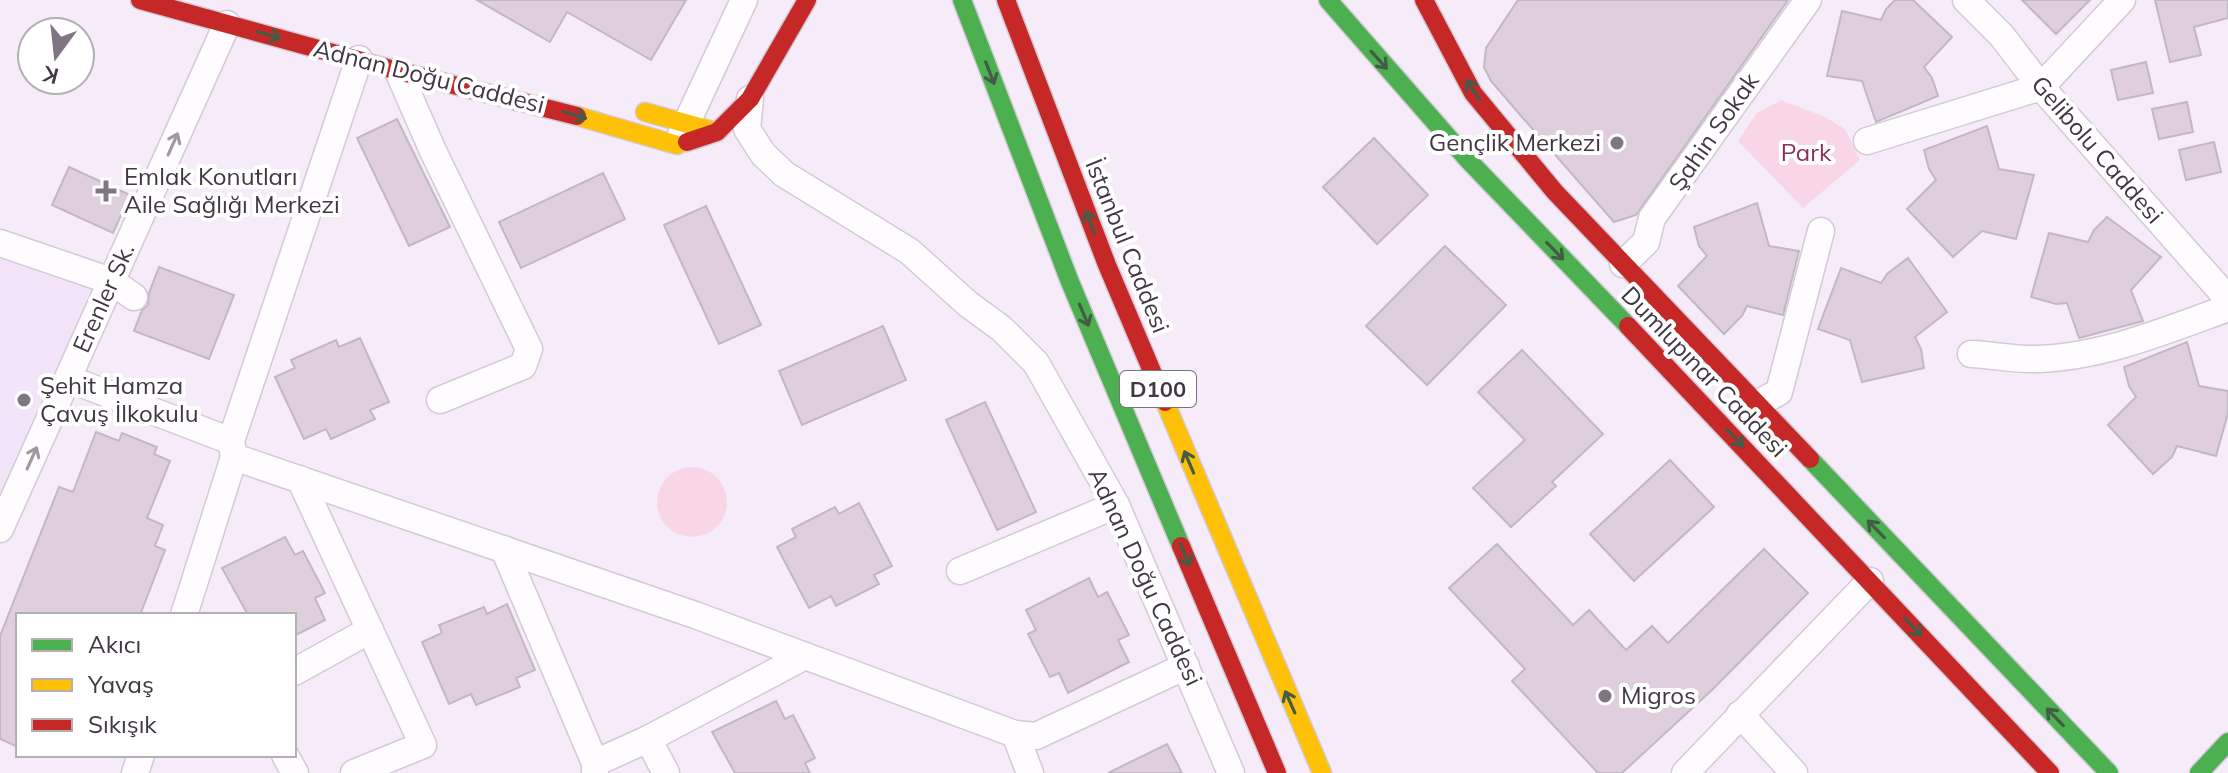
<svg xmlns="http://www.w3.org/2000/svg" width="2228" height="773" viewBox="0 0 2228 773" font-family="Mulish,sans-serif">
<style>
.built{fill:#f4e4fa}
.green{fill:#f8d6e6}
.building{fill:#dfcfdd;stroke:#c2b8c1;stroke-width:2}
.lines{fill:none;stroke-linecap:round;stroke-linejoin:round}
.street-casing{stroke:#d3cad6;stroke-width:29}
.fast-casing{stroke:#d3cad6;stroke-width:21}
.slow-casing{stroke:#d3cad6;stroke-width:21}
.jam-casing{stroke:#d3cad6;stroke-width:21}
.street{stroke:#fefcfe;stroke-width:26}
.fast{stroke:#4caf50;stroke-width:18}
.slow{stroke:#ffc107;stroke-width:18}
.jam{stroke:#c62828;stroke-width:18}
.oneway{stroke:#445b47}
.oneway2{stroke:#9f9aa0}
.poi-dot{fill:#807683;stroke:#fff;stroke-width:3}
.labels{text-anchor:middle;stroke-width:8;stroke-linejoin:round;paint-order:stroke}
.shield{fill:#fff;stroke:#79737b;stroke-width:2}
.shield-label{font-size:22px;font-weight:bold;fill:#403743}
.street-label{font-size:24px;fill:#403743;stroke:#fff}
.poi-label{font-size:24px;fill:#403743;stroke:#fff;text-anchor:start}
.park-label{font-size:24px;fill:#873258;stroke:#fff}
</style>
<rect width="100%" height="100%" fill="#f6ecf9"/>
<polygon class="built" points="0,258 98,292 0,508"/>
<g class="green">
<polygon points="1781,100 1825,117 1845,129 1860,160 1803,208 1738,141 1757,113"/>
<circle cx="692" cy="502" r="35"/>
</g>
<g class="building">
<polygon points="477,0 686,0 651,60 567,12 550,42"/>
<polygon points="1518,0 1788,0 1636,215 1614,222 1522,117 1491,81 1484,67 1486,48"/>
<polygon points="1895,0 1913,0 1952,37 1924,67 1932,78 1938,96 1876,122 1862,81 1827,76 1842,11 1881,20 1886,9"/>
<polygon points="2022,0 2090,0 2056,34"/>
<polygon points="2155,0 2228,0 2228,18 2194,27 2201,55 2170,62"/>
<polygon points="2146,62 2153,93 2118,100 2111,70"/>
<polygon points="2187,102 2193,132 2159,139 2152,109"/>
<polygon points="397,119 450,227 409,246 357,138"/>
<polygon points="1987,126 1999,169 2034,175 2016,239 1982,231 1953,257 1907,209 1936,180 1929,169 1924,150"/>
<polygon points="1374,138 1428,195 1377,244 1323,187"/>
<polygon points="2214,142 2221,172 2186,180 2179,150"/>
<polygon points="69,167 130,195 113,233 52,205"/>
<polygon points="603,173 625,219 521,268 499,222"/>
<polygon points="1757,203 1769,246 1799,251 1783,315 1747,306 1742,316 1724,334 1678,286 1707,256 1699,246 1694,227"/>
<polygon points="706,206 761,325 719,344 664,225"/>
<polygon points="2107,217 2161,257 2131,290 2143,321 2079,338 2067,303 2056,304 2031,297 2049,233 2088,242 2094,230"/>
<polygon points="1445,246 1506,305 1427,385 1366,326"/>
<polygon points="1908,258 1947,312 1915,337 1921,349 1924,368 1862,382 1850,340 1818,329 1841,268 1881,283 1887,274"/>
<polygon points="159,267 234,295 209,359 134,331 142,310 148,305 149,293"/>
<polygon points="883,326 906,380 802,425 779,371"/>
<polygon points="360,338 389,402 370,410 375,419 331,439 326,429 304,439 275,377 295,368 291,360 336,340 339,347"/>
<polygon points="2187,342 2199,386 2228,391 2228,413 2216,456 2177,446 2172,457 2153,474 2108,425 2136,397 2129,386 2124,367"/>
<polygon points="1522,350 1603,434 1552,482 1556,486 1511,527 1473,488 1525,440 1478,392"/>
<polygon points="985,402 1036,512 997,530 946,420"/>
<polygon points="96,432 119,441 122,433 157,447 154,454 170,461 147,518 163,525 155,546 165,550 140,615 18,615 18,747 0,739 0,636 59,487 73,492"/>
<polygon points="1670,460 1714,507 1634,581 1590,534"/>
<polygon points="859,503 892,566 874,575 879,584 836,606 831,596 809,608 777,547 796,537 792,529 835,507 839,514"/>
<polygon points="285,537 295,555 303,551 325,593 315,598 325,620 294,636 294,615 248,615 222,568"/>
<polygon points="1497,544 1573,625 1589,610 1626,650 1652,626 1668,643 1764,549 1808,593 1712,690 1622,773 1598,773 1512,681 1525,669 1449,588"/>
<polygon points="1089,578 1098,597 1107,592 1129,635 1118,640 1129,662 1068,693 1059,673 1050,677 1028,634 1036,630 1026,610"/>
<polygon points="507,604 535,670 516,678 520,687 476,705 471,694 449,704 422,642 442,633 439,625 484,607 487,614"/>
<polygon points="776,701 785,719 793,715 815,758 805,763 810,773 735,773 712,732"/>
<polygon points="1167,744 1182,773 1108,773"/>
</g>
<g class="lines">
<defs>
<g id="street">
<polyline points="1966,0 2002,36 2041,87 2228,299"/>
<polyline points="398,71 433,151 529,349 523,366 440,400"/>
<polyline points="750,99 747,129 763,154 784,174 909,251 968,304 1002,329 1036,363 1116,505 1231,773"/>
<polyline points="681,135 744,0"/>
<polyline points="1867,141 2041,87 2122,0"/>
<polyline points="0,243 111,281 134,297"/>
<polyline points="1623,264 1646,242 1652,218 1808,0"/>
<path d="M1971,354C1993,355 2016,360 2038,359C2103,357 2167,330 2228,308"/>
<polyline points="82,384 231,441"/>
<polyline points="1757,404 1779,392 1821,231"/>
<polyline points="234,457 695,615 1015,734 1036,736 1186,666"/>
<polyline points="300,479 423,745 354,773"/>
<polyline points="0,529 227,24"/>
<polyline points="504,549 595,763 595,773"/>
<polyline points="960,571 1116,505"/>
<polyline points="184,615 234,457 231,441 359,59"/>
<polyline points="294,672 370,630"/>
<polyline points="1740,714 1794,773"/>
<polyline points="1015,734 1030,773"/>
<polyline points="648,739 666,773"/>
<polyline points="285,755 295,773"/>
<polyline points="595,763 648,739 805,656"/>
<polyline points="135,773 141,755"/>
<polyline points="1685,773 1870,581"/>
</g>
<g id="fast">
<polyline points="962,0 1070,282 1181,546"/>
<polyline points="1328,0 1469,161 1628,326"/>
<polyline points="1810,459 2109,773"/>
<polyline points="2199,773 2228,742"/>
</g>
<g id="slow">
<polyline points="645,112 717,132"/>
<polyline points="577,116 677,145"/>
<polyline points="1165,402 1322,773"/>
</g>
<g id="jam">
<polyline points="140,0 398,71 577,116"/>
<polyline points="1006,0 1107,265 1165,402"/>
<polyline points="1424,0 1473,93 1555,192 1810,459"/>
<polyline points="687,142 717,132 750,99 807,0"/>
<polyline points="1628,326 2050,773"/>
<polyline points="1181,546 1277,773"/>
</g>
</defs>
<use href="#street" class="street-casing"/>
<use href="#fast" class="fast-casing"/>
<use href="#slow" class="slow-casing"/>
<use href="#jam" class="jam-casing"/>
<use href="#street" class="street"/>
<use href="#fast" class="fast"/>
<use href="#slow" class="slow"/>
<use href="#jam" class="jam"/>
</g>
<defs><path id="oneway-shaft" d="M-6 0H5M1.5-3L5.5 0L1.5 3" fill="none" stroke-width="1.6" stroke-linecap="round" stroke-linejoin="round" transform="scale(2)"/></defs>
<g class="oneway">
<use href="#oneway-shaft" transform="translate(269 35) rotate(15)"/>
<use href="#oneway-shaft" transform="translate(1379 60) rotate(48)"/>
<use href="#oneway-shaft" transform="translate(990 73) rotate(69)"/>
<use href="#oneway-shaft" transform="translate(1473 90) rotate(-123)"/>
<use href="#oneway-shaft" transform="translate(575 115) rotate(17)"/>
<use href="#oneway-shaft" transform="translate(1090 222) rotate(-111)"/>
<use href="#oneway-shaft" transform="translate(1555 251) rotate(46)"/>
<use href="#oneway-shaft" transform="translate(1084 315) rotate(67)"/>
<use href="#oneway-shaft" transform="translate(1735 438) rotate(47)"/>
<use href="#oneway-shaft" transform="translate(1189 462) rotate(-113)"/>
<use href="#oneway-shaft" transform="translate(1876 529) rotate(-134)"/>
<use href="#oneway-shaft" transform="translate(1185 555) rotate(67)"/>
<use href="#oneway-shaft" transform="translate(1913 627) rotate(47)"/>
<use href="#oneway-shaft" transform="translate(1290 702) rotate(-114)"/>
<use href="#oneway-shaft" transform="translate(2055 717) rotate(-134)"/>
</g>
<g class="oneway2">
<use href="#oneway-shaft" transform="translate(173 144) rotate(-66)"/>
<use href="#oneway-shaft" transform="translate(32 458) rotate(-66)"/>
</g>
<g class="poi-dot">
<circle cx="1617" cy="143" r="8"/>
<path d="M102 179h8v8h8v8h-8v8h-8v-8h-8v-8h8z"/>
<circle cx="24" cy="400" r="8"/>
<circle cx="1605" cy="696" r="8"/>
</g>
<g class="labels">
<rect class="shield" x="1120" y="371" width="76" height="36" rx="6"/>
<g class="shield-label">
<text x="1158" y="397">D100</text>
</g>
<g class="street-label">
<text transform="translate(429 77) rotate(14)" y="8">Adnan Doğu Caddesi</text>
<text transform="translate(1714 132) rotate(-55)" y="8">Şahin Sokak</text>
<text transform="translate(2097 150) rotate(49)" y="8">Gelibolu Caddesi</text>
<text transform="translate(1127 246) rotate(68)" y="8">İstanbul Caddesi</text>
<text transform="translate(104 298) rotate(-66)" y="8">Erenler Sk.</text>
<text transform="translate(1704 372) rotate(46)" y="8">Dumlupınar Caddesi</text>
<text transform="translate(1145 577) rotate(65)" y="8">Adnan Doğu Caddesi</text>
</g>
<g class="poi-label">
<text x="1601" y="151" text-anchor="end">Gençlik Merkezi</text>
<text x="124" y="185">Emlak Konutları<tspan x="124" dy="28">Aile Sağlığı Merkezi</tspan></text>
<text x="40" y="394">Şehit Hamza<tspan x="40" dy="28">Çavuş İlkokulu</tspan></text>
<text x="1621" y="704">Migros</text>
</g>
<g class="park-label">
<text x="1806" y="161">Park</text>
</g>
</g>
<rect x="16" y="613" width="280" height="144" fill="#ffffff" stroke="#b3afb4" stroke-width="2"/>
<rect x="32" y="639" width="40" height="12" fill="#4caf50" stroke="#b3afb4" stroke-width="2"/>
<text x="88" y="653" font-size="24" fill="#403743">Akıcı</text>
<rect x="32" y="679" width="40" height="12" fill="#ffc107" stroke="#b3afb4" stroke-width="2"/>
<text x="88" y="693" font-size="24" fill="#403743">Yavaş</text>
<rect x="32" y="719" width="40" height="12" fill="#c62828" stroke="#b3afb4" stroke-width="2"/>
<text x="88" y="733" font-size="24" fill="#403743">Sıkışık</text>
<g transform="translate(56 56) rotate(195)"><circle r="38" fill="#ffffff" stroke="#b3afb4" stroke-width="2"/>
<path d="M0-6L14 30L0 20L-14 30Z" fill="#807683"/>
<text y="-12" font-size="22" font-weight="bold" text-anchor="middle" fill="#403743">K</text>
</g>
</svg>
